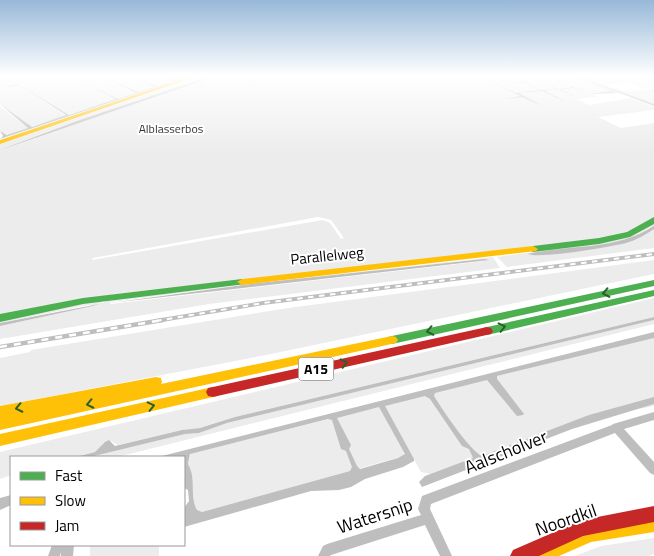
<svg xmlns="http://www.w3.org/2000/svg" width="654" height="556" viewBox="0 0 654 556" font-family="'Titillium Web',sans-serif">
<style>
.green{fill:#ececec;fill-rule:evenodd}
.water{fill:#bfbfbf;fill-rule:evenodd}
.lines{fill:none;stroke-linecap:round;stroke-linejoin:round}
.street{fill:#bebebe;fill-rule:evenodd}
.fast{fill:#4caf50;fill-rule:evenodd}
.slow{fill:#ffc107;fill-rule:evenodd}
.jam{fill:#c62828;fill-rule:evenodd}
.rail-far1-casing{stroke:#bebebe;stroke-width:4}
.rail-casing{stroke:#bebebe;stroke-width:4.5}
.rail-far1{stroke:#fff;stroke-width:2;stroke-dasharray:5.5;stroke-linecap:butt}
.rail{stroke:#fff;stroke-width:2.5;stroke-dasharray:7;stroke-linecap:butt}
.oneway{stroke:#2a602c}
.labels{text-anchor:middle;stroke-width:4;stroke-linejoin:round;paint-order:stroke}
.far-park-label{font-size:12px;fill:#333;stroke:#fff}
.shield{fill:#fff;stroke:#4c4c4c;stroke-width:1}
.shield-label{font-size:14px;font-weight:bold;fill:#000}
.street-label{font-size:15px;fill:#000;stroke:#fff}
.near-street-label{font-size:18px;fill:#000;stroke:#fff}
</style>
<rect width="100%" height="100%" fill="#fff"/>
<g class="green">
<polygon points="0,76 5,76 66,116 30,127 0,104"/>
<polygon points="7,76 70,76 100,91 72,76 188,76 69,115"/>
<path d="M201,76H443L446,78L450,76H574L619,93L594,94L597,97L576,99L589,105L631,98L654,107V110L598,117L621,128L654,123V218L630,232L610,238L116,294L0,316V144ZM318,217L331,220L344,238L341,239L330,223L323,220L92,260L93,258Z"/>
<polygon points="654,76 654,87 642,89 629,82 604,86 579,77"/>
<polygon points="617,88 626,91 654,89 654,105 611,89"/>
<path d="M0,106L27,127L28,129C18,132 8,138 0,131Z"/>
<polygon points="654,223 654,248 507,267 497,257 614,240 630,236"/>
<path d="M493,257L500,268L209,304L0,339V326L98,305H88L0,323V320L96,301L103,303L108,300ZM484,259L485,261L111,304L110,302L258,283Z"/>
<polygon points="654,260 654,274 271,354 0,406 0,358 30,352 31,350 288,308"/>
<polygon points="654,298 654,317 235,417 200,428 182,430 118,445 109,440 95,452 76,457 11,457 11,475 0,479 0,452"/>
<polygon points="654,320 654,324 117,457 90,457 185,434 199,433 227,423"/>
<polygon points="654,334 654,406 603,416 431,474 421,472 384,406"/>
<path d="M382,406L405,452L404,456L202,512L197,510C189,494 197,479 188,464L191,453Z"/>
<polygon points="654,538 654,554 649,556 575,556 601,546"/>
<rect x="90" y="545" width="69" height="11"/>
</g>
<g class="water">
<polygon points="5,76 69,115 116,99 70,76 118,99 136,93 101,76 138,92 155,87 130,76 157,86 173,81 162,76 175,80 190,76 0,139 3,136 0,131 7,135 28,128 0,104 32,127 66,115 19,85 0,88 17,84"/>
<polygon points="211,76 216,76 0,150 80,120"/>
<polygon points="480,76 516,93 540,90 525,83 505,84 522,82 510,76 542,90 556,89 528,76 558,89 572,87 546,76 590,94 610,91 592,84 617,93 590,94 574,88 560,89 580,99 558,89 545,91 569,103 542,91 519,93 542,106 522,97 505,99 520,96"/>
<path d="M654,226V229C645,235 636,240 626,243C610,247 541,259 528,254C571,244 616,251 654,226Z"/>
<polygon points="484,259 489,260 110,303 258,283"/>
<polygon points="99,304 93,306 0,326 0,323"/>
<polygon points="654,317 654,320 227,423 199,433 185,434 90,457 76,457 95,452 105,442 109,440 115,446 182,430 200,428 235,417"/>
<path d="M654,332V338L497,376V379L524,414L523,415L517,416L487,380L435,393L434,396C442,409 470,451 482,456L589,415L654,397V404L572,429L422,487L419,482L425,476L473,458L469,449L462,446L430,399L425,396L385,406L414,459V461L403,467L365,479L351,487L339,490L311,491L184,527V508L189,501L188,490L184,488V457H158ZM379,407L405,454L398,458L360,469L357,466L349,449L351,445L337,418ZM328,419L332,420L341,449L346,451L352,467L350,471L202,512L197,510C189,494 197,479 188,464L190,454Z"/>
</g>
<g class="lines">
<g class="street">
<polygon points="574,76 578,76 654,104 654,106"/>
<polygon points="654,412 654,420 624,429 654,462 654,475 650,473 615,433 431,504 430,509 452,556 440,556 425,525 331,555 330,556 318,556 323,546 327,544 421,515 418,509 422,496 612,425 613,424"/>
<polygon points="11,495 11,505 0,510 0,498"/>
<polygon points="52,545 74,545 73,556 61,556 61,552 60,556 48,556"/>
</g>
<g class="fast">
<polygon points="654,217 654,224 630,237 599,244 533,252 528,249 533,246 599,238 627,232"/>
<polygon points="242,279 247,282 246,284 83,304 0,322 0,314 83,298"/>
<polygon points="654,280 654,286 392,344 388,343 386,340 388,337 392,336"/>
<polygon points="654,290 654,296 487,335 483,334 481,331 483,328 487,327"/>
</g>
<g class="slow">
<polygon points="191,76 198,76 0,144 0,140"/>
<polygon points="533,246 538,249 536,251 242,285 237,282 242,279"/>
<polygon points="392,336 396,337 398,340 396,343 0,430 0,418 17,414 0,418 0,406 156,377 161,378 162,382 161,384"/>
<polygon points="213,387 218,388 220,392 218,396 213,397 0,446 0,434"/>
<polygon points="654,516 654,532 591,542 559,556 529,556 532,550 591,526"/>
</g>
<g class="jam">
<polygon points="487,327 491,328 493,331 491,334 213,397 208,396 206,392 208,388 213,387"/>
<polygon points="654,506 654,522 583,536 539,556 510,556 513,550 582,520"/>
</g>
<defs>
<polyline id="rail-far1" points="156,321 263,303 654,254"/>
<polyline id="rail" points="0,347 163,320"/>
</defs>
<use href="#rail-far1" class="rail-far1-casing"/>
<use href="#rail" class="rail-casing"/>
<use href="#rail-far1" class="rail-far1"/>
<use href="#rail" class="rail"/>
</g>
<defs><path id="oneway-chevron" d="M-2-3.5L2.5 0L-2 3.5" fill="none" stroke-width="1.6" stroke-linecap="round" stroke-linejoin="round" transform="scale(1.25)"/></defs>
<g class="oneway">
<use href="#oneway-chevron" transform="translate(606 293) rotate(168)"/>
<use href="#oneway-chevron" transform="translate(502 327) rotate(-13)"/>
<use href="#oneway-chevron" transform="translate(430 331) rotate(168)"/>
<use href="#oneway-chevron" transform="translate(344 363) rotate(-13)"/>
<use href="#oneway-chevron" transform="translate(90 404) rotate(168)"/>
<use href="#oneway-chevron" transform="translate(151 406) rotate(-13)"/>
<use href="#oneway-chevron" transform="translate(19 408) rotate(168)"/>
</g>
<linearGradient id="sky" x2="0" y2="1"><stop stop-color="#97b8d8"/><stop offset="0.49" stop-color="#fff"/><stop offset="1" stop-color="#fff" stop-opacity="0"/></linearGradient>
<rect width="654" height="154" fill="url(#sky)"/>
<g class="labels">
<g class="far-park-label">
<text x="171" y="133">Alblasserbos</text>
</g>
<rect class="shield" x="298.5" y="357.5" width="35" height="23" rx="4"/>
<g class="shield-label">
<text x="316" y="374">A15</text>
</g>
<g class="street-label">
<text transform="translate(327 256) rotate(-6)" y="5">Parallelweg</text>
</g>
<g class="near-street-label">
<text transform="translate(506 452) rotate(-22)" y="6">Aalscholver</text>
<text transform="translate(375 516) rotate(-18)" y="6">Watersnip</text>
<text transform="translate(566 520) rotate(-19)" y="6">Noordkil</text>
</g>
</g>
<rect x="10" y="456" width="175" height="90" fill="#ffffff" stroke="#999999"/>
<rect x="20" y="472" width="25" height="8" fill="#4caf50" stroke="#999999"/>
<text x="55" y="481" font-size="15" fill="#000000">Fast</text>
<rect x="20" y="497" width="25" height="8" fill="#ffc107" stroke="#999999"/>
<text x="55" y="506" font-size="15" fill="#000000">Slow</text>
<rect x="20" y="522" width="25" height="8" fill="#c62828" stroke="#999999"/>
<text x="55" y="531" font-size="15" fill="#000000">Jam</text>
</svg>
